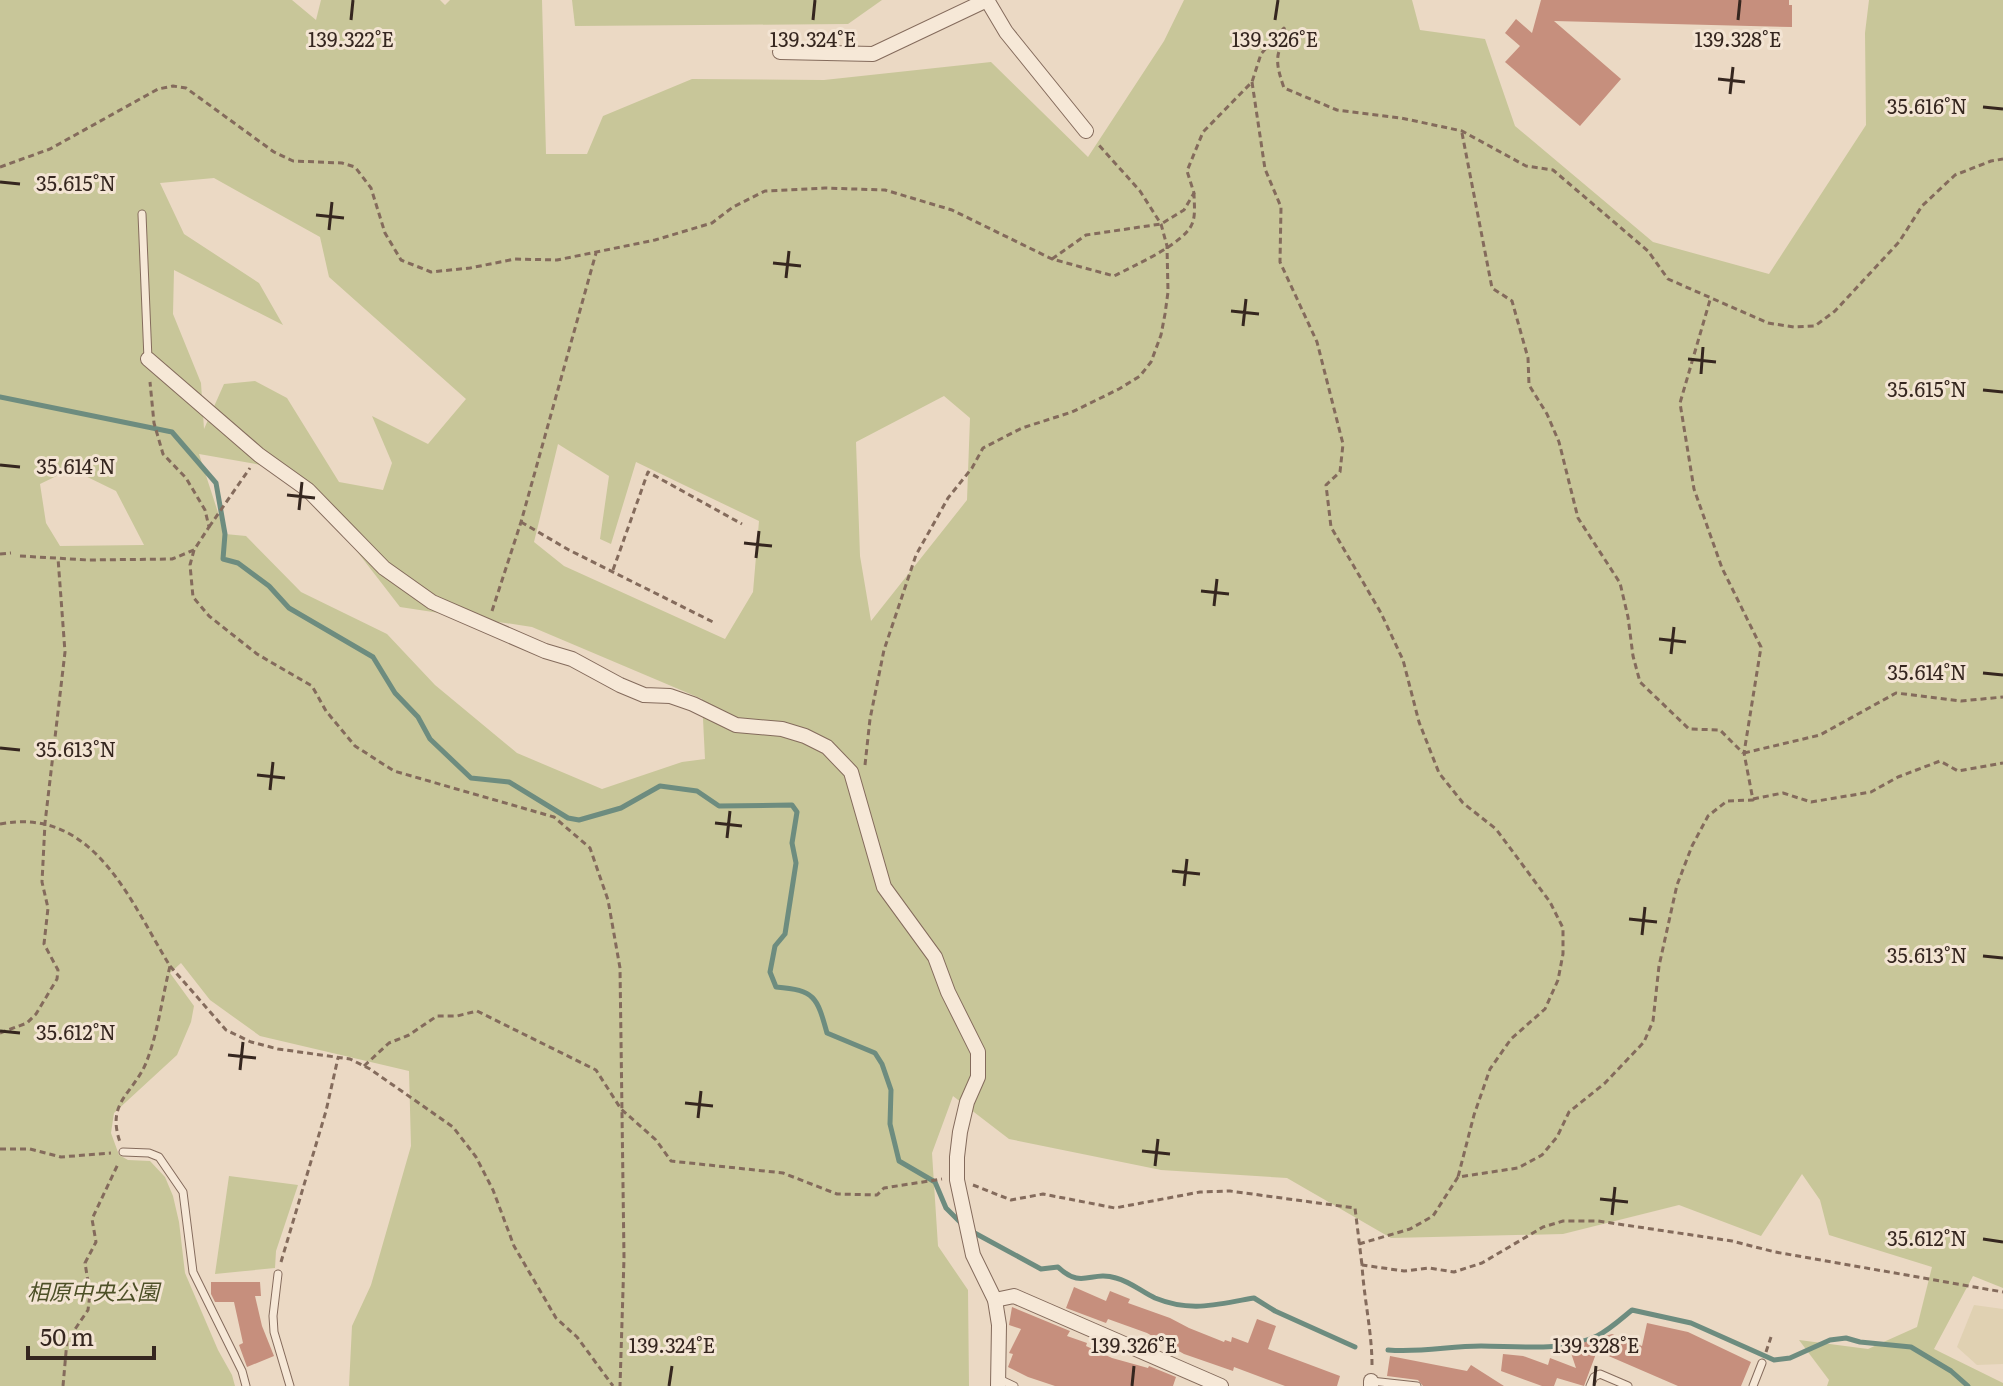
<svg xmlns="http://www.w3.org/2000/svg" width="2003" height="1386" viewBox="0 0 2003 1386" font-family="Literata,'Noto Sans JP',serif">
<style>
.farmland{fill:#e0d1b2}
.green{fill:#c8c699;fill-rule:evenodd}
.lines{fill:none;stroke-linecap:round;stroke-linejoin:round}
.stream{stroke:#6d8c7f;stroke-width:5}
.building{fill:#c68f7d}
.lane-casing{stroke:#846b5c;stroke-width:9}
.street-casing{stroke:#846b5c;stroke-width:16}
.path{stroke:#846b5c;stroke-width:3;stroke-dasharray:6 4;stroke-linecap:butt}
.lane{stroke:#f6e8d7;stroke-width:7}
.street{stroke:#f6e8d7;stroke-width:14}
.ticks{fill:none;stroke:#35261f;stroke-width:3}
.labels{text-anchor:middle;stroke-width:6;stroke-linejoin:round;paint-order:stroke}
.park-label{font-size:22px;font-style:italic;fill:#4d5027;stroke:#f3e4d3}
.ticks-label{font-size:20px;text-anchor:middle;fill:#35261f;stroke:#f3e4d3;stroke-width:6;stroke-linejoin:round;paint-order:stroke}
</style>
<rect width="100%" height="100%" fill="#ebd9c4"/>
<polygon class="farmland" points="1974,1305 2003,1309 2003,1364 1977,1365 1957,1347"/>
<g class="green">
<path d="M0,0H292L316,20L321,0H440L445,5L450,0H542L546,154H587L603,116L692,79L824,80L991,62L1088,157L1164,41L1184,0H1412L1420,30L1485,39L1515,126L1653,242L1769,274L1866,125L1865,33L1869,0H2003V1288L1973,1276L1934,1349L2003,1383V1386H1827L1829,1380L1799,1340L1868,1349L1917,1327L1932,1267L1829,1235L1820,1200L1802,1174L1761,1236L1679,1205L1563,1234L1391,1238L1287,1178L1161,1170L1009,1139L953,1096L932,1153L938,1246L968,1290L969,1386H349L352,1326L371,1285L411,1146L409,1071L260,1036L210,1000L181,963L170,973L194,1006L191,1022L177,1055L114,1113L111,1133L119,1155L128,1160L150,1161L165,1177L173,1196L179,1222L185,1273L218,1350L232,1375L235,1386H0ZM214,178L320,237L329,277L466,399L428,444L372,416L392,463L383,490L339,482L287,398L255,381L224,384L204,429L201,383L173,314L174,270L283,325L259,283L184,234L160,183ZM944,396L970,418L967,500L871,621L860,556L856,442ZM558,444L609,476L600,539L611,544L636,462L759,521L753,592L725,639L564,566L534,542ZM199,454L295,471L400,607L532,627L702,699L705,759L682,762L602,789L517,753L435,685L387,634L301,592L246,536L225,534ZM71,469L116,491L144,545L60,546L46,523L40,484Z"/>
<polygon points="572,0 882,0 848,24 575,26"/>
<polygon points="229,1176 298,1185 276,1251 275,1268 215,1274"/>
</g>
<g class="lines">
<g class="stream">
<path d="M0,397L172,432L216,483L225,534L223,559L238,563L269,586L289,608L373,657L395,693L418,717L430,739L471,778L509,782L568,818L579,820L621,808L660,786L697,791L719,806L792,805L797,812L792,843L796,863L785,934L775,946L770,972L776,987C815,990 817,997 827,1033L875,1053L882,1064L891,1090L890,1124L899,1161L935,1182L946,1208L963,1225"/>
<path d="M971,1231L1041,1269L1058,1267C1082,1290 1091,1270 1116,1278C1131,1282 1142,1292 1155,1298C1192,1313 1217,1304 1254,1298L1275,1311L1355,1347"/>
<path d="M1388,1350C1420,1353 1450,1346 1481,1346C1515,1346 1566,1352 1597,1336C1609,1330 1621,1319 1632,1310L1691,1323L1774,1360L1790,1358L1830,1340L1846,1338L1860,1342L1911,1347L1951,1371L1968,1386"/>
</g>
</g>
<g class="building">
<polygon points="1541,0 1789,0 1789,5 1792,5 1792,27 1554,21 1621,79 1580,126 1505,62 1520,46 1505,33 1516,19 1532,33"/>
<polygon points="211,1282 260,1282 261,1296 255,1296 262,1326 274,1356 247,1367 239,1345 243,1343 234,1302 215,1302 211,1294"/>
<polygon points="1074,1287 1106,1301 1110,1291 1130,1299 1128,1303 1170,1318 1189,1328 1224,1342 1225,1340 1231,1342 1232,1337 1248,1343 1257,1319 1276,1326 1268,1349 1340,1376 1337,1386 1285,1386 1234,1367 1233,1371 1184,1354 1147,1333 1108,1319 1106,1323 1066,1308"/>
<polygon points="1012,1307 1070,1331 1067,1336 1087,1343 1086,1346 1112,1358 1148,1368 1149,1366 1176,1377 1173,1386 1055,1386 1028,1377 1008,1367 1013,1354 1009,1353 1021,1329 1009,1325"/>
<polygon points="1647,1323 1688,1332 1751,1362 1741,1386 1678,1386 1597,1351 1584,1386 1557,1378 1554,1386 1542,1386 1501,1371 1503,1354 1523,1356 1548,1365 1550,1358 1576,1368 1569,1347 1612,1334 1642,1346"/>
<polygon points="1390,1356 1467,1371 1471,1365 1504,1386 1423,1386 1418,1380 1387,1376"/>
</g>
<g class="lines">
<defs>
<g id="lane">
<polyline points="142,214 148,359"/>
<polyline points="123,1152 149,1153 159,1157 183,1192 193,1272 242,1371 246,1386"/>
<polyline points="278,1274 273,1316 274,1332 290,1386"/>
<polyline points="999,1379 1014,1386"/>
<polyline points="1371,1381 1417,1386"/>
<polyline points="1590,1386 1594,1377 1600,1374 1628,1386"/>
<polyline points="1753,1386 1762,1363"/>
</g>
<g id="street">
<polyline points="987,0 1006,32 1086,131"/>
<polyline points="780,52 873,54 987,0"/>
<polyline points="148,359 259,455 308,490 384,568 432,602 545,651 572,659 620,685 644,695 670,696 693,704 736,725 782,729 805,736 827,747 851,772 884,887 935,957 948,992 978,1052 978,1077 967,1102 960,1132 957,1157 957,1180 973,1255 995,1300 999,1325 998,1386"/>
<polyline points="995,1300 1014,1296 1221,1386"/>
<polyline points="1371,1386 1371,1381"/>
</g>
</defs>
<use href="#lane" class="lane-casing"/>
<use href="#street" class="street-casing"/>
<g class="path">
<polyline points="1252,82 1265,169 1281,207 1280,262 1317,342 1343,444 1340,472 1326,485 1331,527 1381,613 1403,660 1419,722 1439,773 1463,803 1496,829 1550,902 1563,928 1563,954 1558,980 1545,1009 1511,1039 1490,1069 1474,1115 1458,1177"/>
<polyline points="1462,133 1492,288 1512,301 1528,358 1529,385 1547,414 1559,442 1578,518 1620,583 1628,617 1633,656 1640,682 1689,729 1720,730 1743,753"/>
<path d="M0,167L50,149L158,89L173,86L186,88L274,152L293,161L342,163L355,167L371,188L385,233L401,260L431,272L470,268L515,259L557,260L655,240L712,223L733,207L765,191L825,188L885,190L952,210L1052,259L1114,276C1133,266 1184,244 1192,224C1196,215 1194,203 1194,193"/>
<path d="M1052,259L1086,235L1161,224L1184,210L1194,193L1187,171L1203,132L1252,82L1261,54L1284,28L1287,36C1273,55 1277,67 1284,88L1337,110L1401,118L1462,131L1526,166L1553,170L1648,251L1668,279L1768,323L1794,327L1815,326L1835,311L1899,242L1922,206L1955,175L1991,161L2003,159"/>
<polyline points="521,522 569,550 713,622"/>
<polyline points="209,527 250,468"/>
<polyline points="194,550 190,565 193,597 209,616 257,654 312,686 326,711 355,746 394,771 554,817 590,848 608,900 620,968 624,1258 620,1386"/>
<polyline points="0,554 11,553"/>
<polyline points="20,556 88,560 172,559 194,550 209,527 205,510 186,478 163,454 154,423 150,382"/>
<polyline points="613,570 648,472 742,524"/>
<polyline points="492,611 521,522 596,253"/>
<polyline points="1744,753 1820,735 1896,693 1961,701 2003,697"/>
<polyline points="865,765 870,719 884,650 916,555 948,498 972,468 983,448 1022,428 1072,412 1119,389 1140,376 1151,362 1161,335 1165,314 1168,292 1167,246 1161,224 1140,191 1097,143"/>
<polyline points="1753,799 1783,793 1811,802 1871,792 1898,777 1940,761 1958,771 2003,763"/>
<path d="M0,824C94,806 130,901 170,966C162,998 158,1033 146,1063C133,1094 106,1102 120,1142"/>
<polyline points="170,966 226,1030 251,1042 278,1049 350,1059 370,1069 453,1127 476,1157 493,1190 514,1246 556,1318 577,1337 613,1386"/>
<polyline points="0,1033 27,1023 36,1014 57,979 58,970 44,944 48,908 42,882 45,823 65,652 58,558"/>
<polyline points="364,1066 389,1043 409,1035 437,1016 457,1016 477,1011 596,1070 621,1109 656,1140 671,1161 783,1173 837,1194 877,1195 884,1188 942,1179"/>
<polyline points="0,1149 30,1149 61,1157 111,1153"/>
<polyline points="973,1185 1011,1200 1043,1194 1115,1208 1200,1192 1230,1191 1355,1208 1362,1265"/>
<polyline points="1359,1244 1410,1229 1433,1216 1458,1177 1518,1168 1542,1155 1557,1137 1569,1112 1605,1083 1644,1042 1653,1021 1659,966 1677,885 1692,846 1708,816 1727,801 1753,800 1744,753 1761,647 1722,568 1694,489 1680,403 1710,300"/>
<polyline points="281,1262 326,1111 338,1058"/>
<polyline points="1766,1352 1771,1337"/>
<path d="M1372,1365C1372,1332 1364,1299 1362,1265L1404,1271L1429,1268L1454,1272L1482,1263L1543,1227L1563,1221H1598L1732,1241L1775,1252L2003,1292"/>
<polyline points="63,1386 67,1341 88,1310 90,1294 85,1263 96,1242 92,1219 118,1164"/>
</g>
<use href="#lane" class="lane"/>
<use href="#street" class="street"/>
</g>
<path class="ticks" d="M351,20L353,0M813,20L815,0M1275,20L1278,0M1738,20L1740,0M1718,79L1745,82M1730,94L1733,67M1983,107L2003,109M0,182L20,184M316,215L344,218M329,230L332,202M773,263L801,266M786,278L789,251M1231,311L1259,314M1243,326L1246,299M1688,359L1716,362M1701,374L1703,347M1983,390L2003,392M0,465L20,467M287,495L315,498M299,510L302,482M744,543L772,546M756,558L759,531M1201,591L1229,594M1214,606L1217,579M1659,639L1686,642M1671,654L1674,627M1983,673L2003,675M0,748L20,750M257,775L285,778M270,790L273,762M715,823L742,826M727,838L730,811M1172,871L1200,874M1184,886L1187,859M1629,919L1657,922M1642,935L1645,907M1983,956L2003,958M0,1031L20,1033M228,1055L256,1058M240,1070L243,1042M685,1103L713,1106M698,1118L701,1091M1142,1151L1170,1154M1155,1166L1158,1139M1600,1199L1628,1202M1612,1215L1615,1187M1983,1239L2003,1242M669,1386L672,1366M1132,1386L1134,1366M1594,1386L1596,1366"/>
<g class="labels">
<g class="park-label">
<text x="93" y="1300">相原中央公園</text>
</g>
</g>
<g class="ticks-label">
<text x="351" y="47">139.322°E</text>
<text x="813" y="47">139.324°E</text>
<text x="1275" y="47">139.326°E</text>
<text x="1738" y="47">139.328°E</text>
<text x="1927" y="114">35.616°N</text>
<text x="76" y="191">35.615°N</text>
<text x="1927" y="397">35.615°N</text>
<text x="76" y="474">35.614°N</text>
<text x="1927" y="680">35.614°N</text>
<text x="76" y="757">35.613°N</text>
<text x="1927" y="963">35.613°N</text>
<text x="76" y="1040">35.612°N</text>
<text x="1927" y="1246">35.612°N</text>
<text x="672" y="1353">139.324°E</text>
<text x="1134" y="1353">139.326°E</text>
<text x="1596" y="1353">139.328°E</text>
</g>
<path d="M28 1346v12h126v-12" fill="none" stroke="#35261f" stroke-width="4"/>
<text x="40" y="1346" font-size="24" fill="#35261f" stroke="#f3e4d3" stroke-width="6" paint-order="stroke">50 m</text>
</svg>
